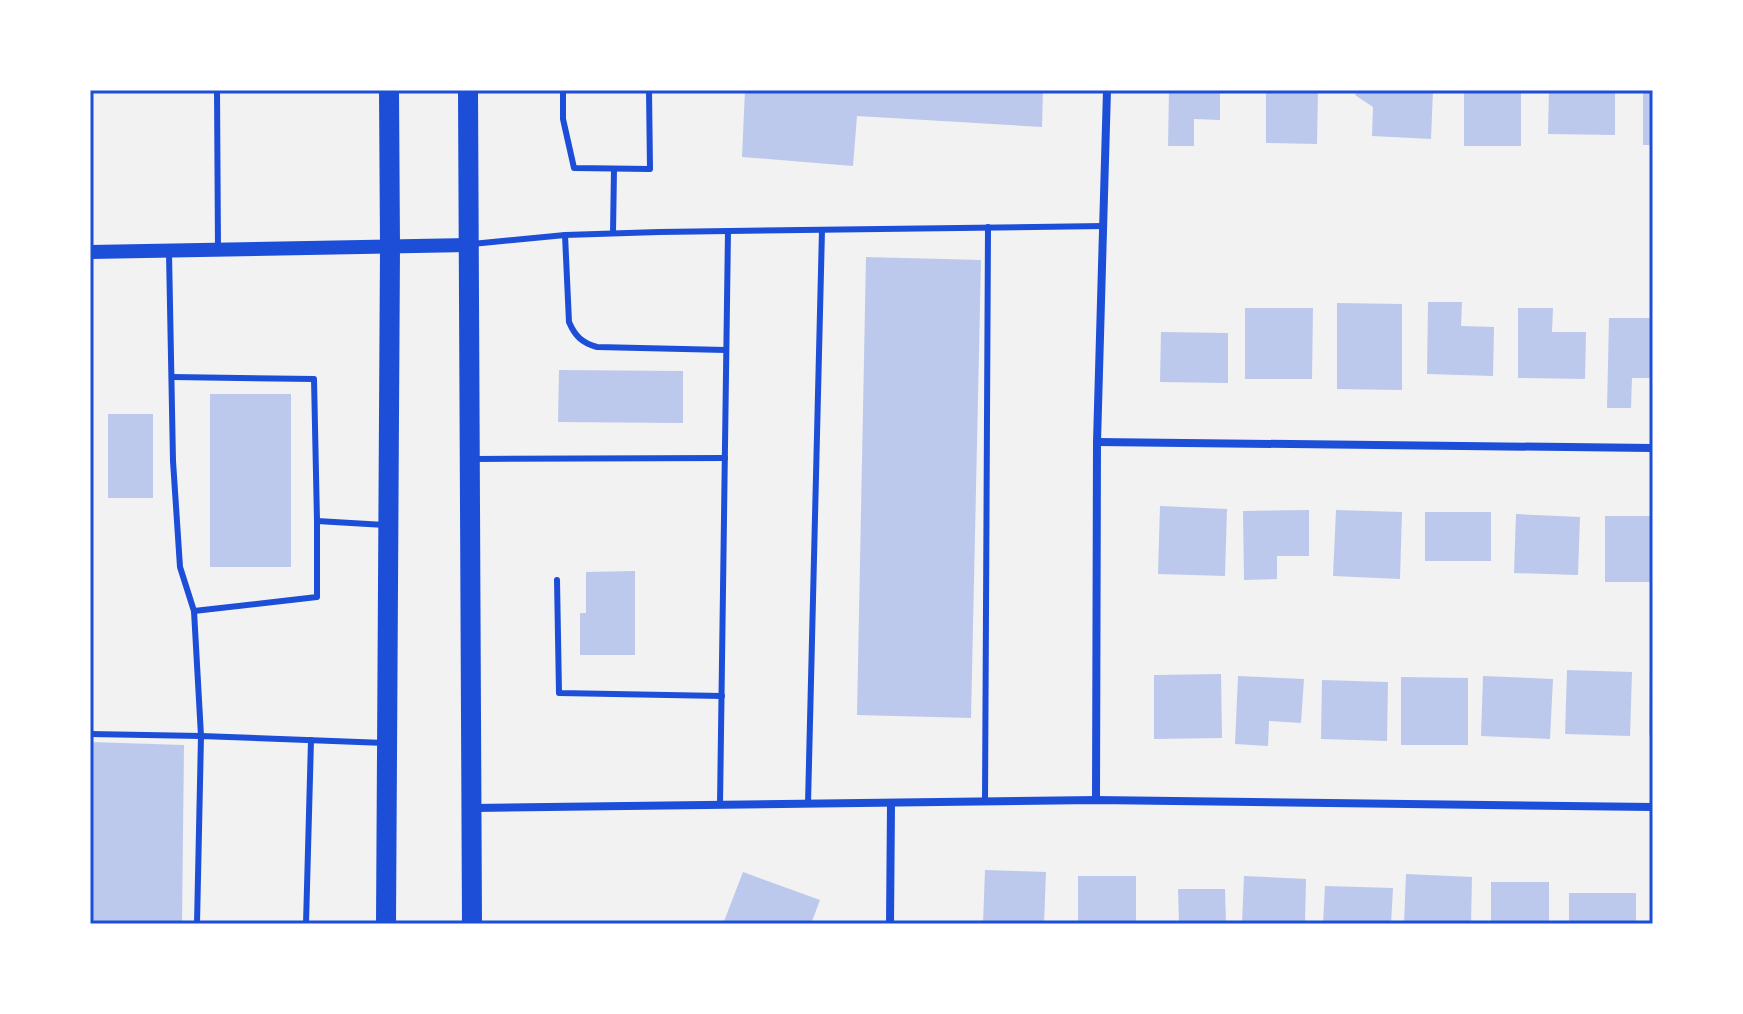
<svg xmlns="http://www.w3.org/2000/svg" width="1743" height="1014" viewBox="0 0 1743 1014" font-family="Arial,sans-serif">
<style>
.building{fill:#bdc9ec}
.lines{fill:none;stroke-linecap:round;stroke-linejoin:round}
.service{stroke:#1d4ed8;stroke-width:6}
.minor{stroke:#1d4ed8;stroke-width:8}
.tertiary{stroke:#1d4ed8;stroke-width:14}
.primary{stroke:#1d4ed8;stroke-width:20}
.neatline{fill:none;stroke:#1d4ed8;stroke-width:3}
</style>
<rect width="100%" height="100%" fill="#f2f2f2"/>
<g class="building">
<polygon points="745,90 1043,90 1042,127 857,116 853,166 742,157"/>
<polygon points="1169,90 1220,90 1220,120 1194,119 1194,146 1168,146"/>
<polygon points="1266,90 1318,90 1317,144 1266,143"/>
<polygon points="1359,90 1433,90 1431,139 1372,136 1373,107 1355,95"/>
<rect x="1464" y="90" width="57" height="56"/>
<polygon points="1549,90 1615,90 1615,135 1548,134"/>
<rect x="1643" y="90" width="10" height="55"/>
<polygon points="866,257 981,260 971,718 857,715"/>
<polygon points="1428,302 1462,302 1461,326 1494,327 1493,376 1427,374"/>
<polygon points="1337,303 1402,304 1402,390 1337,389"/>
<polygon points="1245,308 1313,308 1312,379 1245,379"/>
<polygon points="1518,308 1553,308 1552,332 1586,332 1585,379 1518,378"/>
<polygon points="1609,318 1653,318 1653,378 1632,378 1631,408 1607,408"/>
<polygon points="1161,332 1228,333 1228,383 1160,382"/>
<polygon points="559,370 683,371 683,423 558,422"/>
<rect x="210" y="394" width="81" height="173"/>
<rect x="108" y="414" width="45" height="84"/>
<polygon points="1160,506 1227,509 1225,576 1158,574"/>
<polygon points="1309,510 1309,556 1277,556 1277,579 1244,580 1243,511"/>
<polygon points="1336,510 1402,512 1400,579 1333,576"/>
<rect x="1425" y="512" width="66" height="49"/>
<polygon points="1516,514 1580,517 1578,575 1514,573"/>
<rect x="1605" y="516" width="48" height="66"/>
<polygon points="635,571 635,655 580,655 580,613 586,613 586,572"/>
<polygon points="1650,669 1653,669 1653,735 1649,735"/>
<polygon points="1567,670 1632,672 1630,736 1565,734"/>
<polygon points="1221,674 1222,738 1154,739 1154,675"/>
<polygon points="1238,676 1304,679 1301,723 1269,721 1268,746 1235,744"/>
<polygon points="1483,676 1553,679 1550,739 1481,736"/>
<polygon points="1401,677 1468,678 1468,745 1401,745"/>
<polygon points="1322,680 1388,682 1387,741 1321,739"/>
<polygon points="90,742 184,745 182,924 90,924"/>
<polygon points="985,870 1046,872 1044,924 983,924"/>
<polygon points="743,872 820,900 811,924 723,924"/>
<polygon points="1406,874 1472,877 1471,924 1404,924"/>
<rect x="1078" y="876" width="58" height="48"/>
<polygon points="1244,876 1306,879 1305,924 1242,924"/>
<rect x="1491" y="882" width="58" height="42"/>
<polygon points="1325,886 1393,888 1391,924 1323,924"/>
<polygon points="1178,889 1225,889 1226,924 1179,924"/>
<rect x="1569" y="893" width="67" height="31"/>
</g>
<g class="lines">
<g class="service">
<polyline points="217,90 218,250"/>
<polyline points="563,90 563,119 574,168 650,169 649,90"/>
<polyline points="613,233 614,169"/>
<path d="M565,235L569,322C575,336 582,343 597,347L726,350"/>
<polyline points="472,244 565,235 659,232 1104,226"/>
<polyline points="172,377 314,379 317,521 385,525"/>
<polyline points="474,459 725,458"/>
<polyline points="557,580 559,693 722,696"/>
<polyline points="194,611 317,597 317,521"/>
<polyline points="90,734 201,736 194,611 180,567 173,461 169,253"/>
<polyline points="985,802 988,227"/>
<polyline points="808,804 822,230"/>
<polyline points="720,805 728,231"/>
<polyline points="197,924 201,736 385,743"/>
<polyline points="306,924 311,740"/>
</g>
<g class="minor">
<polyline points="1097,442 1653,448"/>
<polyline points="1096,800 1097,442 1107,90"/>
<polyline points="474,808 1096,800 1653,807"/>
<polyline points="890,924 891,804"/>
</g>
<polyline class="tertiary" points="90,252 469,245"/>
<g class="primary">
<polyline points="468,90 472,924"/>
<polyline points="386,924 390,247 389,90"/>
</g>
</g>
<rect width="1743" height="1014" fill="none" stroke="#ffffff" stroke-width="184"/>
<rect x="92" y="92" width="1559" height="830" class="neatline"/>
</svg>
